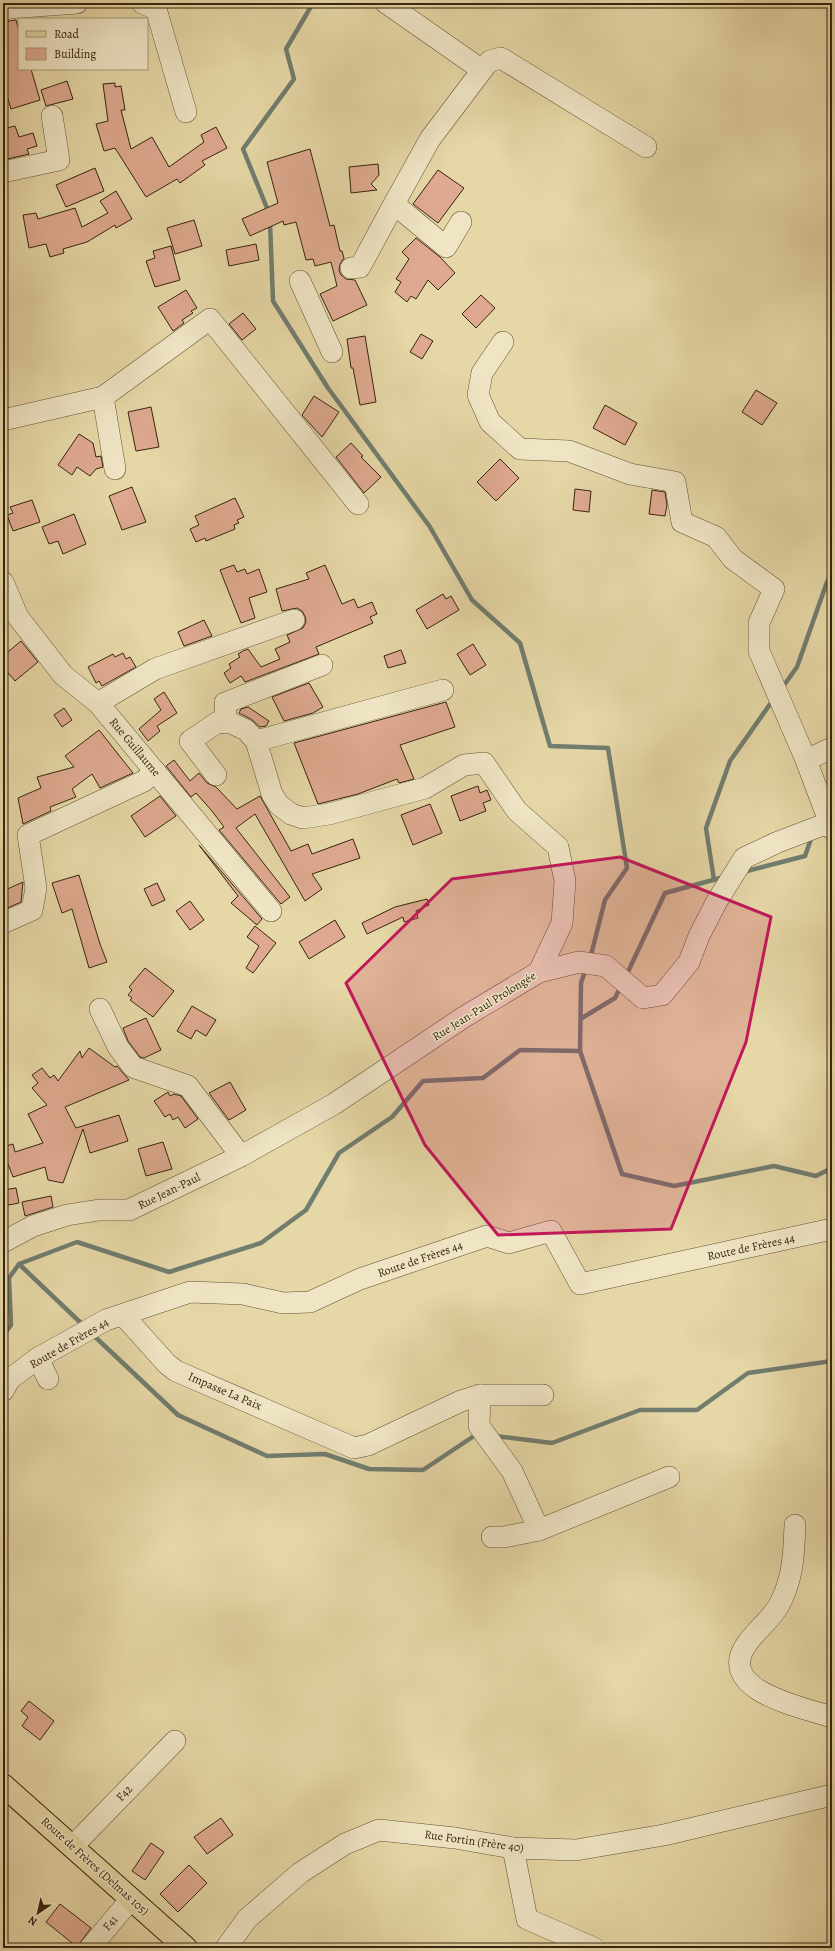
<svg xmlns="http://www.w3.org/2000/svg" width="835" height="1951" viewBox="0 0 835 1951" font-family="Alegreya,serif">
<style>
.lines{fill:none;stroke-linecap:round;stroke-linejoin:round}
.stream{stroke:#717d6f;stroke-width:4.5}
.building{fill:#dea990;stroke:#36250f}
.minor-casing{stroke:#625235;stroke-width:22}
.major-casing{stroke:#36250f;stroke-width:24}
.minor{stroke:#efe5c5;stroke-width:21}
.major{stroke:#e6d7a6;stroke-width:22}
.marked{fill:#c2185b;fill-opacity:0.2;stroke:#c2185b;stroke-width:3;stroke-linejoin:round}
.labels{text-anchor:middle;stroke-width:3;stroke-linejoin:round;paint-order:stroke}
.street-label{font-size:12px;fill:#36250f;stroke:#efe5c5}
</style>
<rect width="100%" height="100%" fill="#e6d7a6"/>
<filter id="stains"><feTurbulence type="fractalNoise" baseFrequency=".005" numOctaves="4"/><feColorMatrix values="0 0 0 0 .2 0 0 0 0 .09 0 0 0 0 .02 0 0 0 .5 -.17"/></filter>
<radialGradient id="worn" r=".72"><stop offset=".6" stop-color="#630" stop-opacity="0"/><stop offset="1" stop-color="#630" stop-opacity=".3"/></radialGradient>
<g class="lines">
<g class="stream">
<polyline points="269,213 243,149 294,79 286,49 313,3"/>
<polyline points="270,222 273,301 328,388 430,527 472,600 520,643 550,746 608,748 627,868 605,900 590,959"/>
<polyline points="782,688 797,667 827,582 832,573"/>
<polyline points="743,872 805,856 812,836"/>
<polyline points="714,880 706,828 730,761 773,700"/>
<polyline points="586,968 581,983 580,1051 622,1174 674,1186 774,1166 816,1176 832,1168"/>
<polyline points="626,976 665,893 724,877"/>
<polyline points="582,1018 615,998 621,986"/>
<polyline points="19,1264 83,1325"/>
<polyline points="91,1333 178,1415 267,1456 325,1454 369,1469 423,1470 477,1434"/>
<polyline points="3,1335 11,1325 9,1278 19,1264 77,1242 169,1272 261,1243 306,1210 339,1153 392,1117 423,1081 483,1078 520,1050 580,1051"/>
<polyline points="495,1436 552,1443 640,1410 697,1410 748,1373 832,1361"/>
</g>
</g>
<g class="building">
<polygon points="16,20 19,31 19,69 31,69 40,100 11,109 3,82 3,22"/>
<polygon points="67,81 73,99 46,106 41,90"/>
<polygon points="115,83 115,87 121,86 125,110 121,110 131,149 152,137 169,167 204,142 201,135 216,127 227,148 202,161 205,165 180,183 177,179 146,197 115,148 104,151 96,124 108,121 103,84"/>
<polygon points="15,126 19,137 33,133 37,146 27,149 29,154 3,160 3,129"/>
<polygon points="310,149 330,226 334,225 340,251 342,251 344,258 340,264 339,270 341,275 346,279 355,280 367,305 333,321 320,294 337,286 331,262 315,266 313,259 306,260 296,222 284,225 283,221 250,236 242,219 278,203 267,162"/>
<polygon points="378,164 379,175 371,184 377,190 351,193 349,167"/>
<polygon points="95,168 104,191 66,207 56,185"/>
<polygon points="438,170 464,188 438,223 413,204"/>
<polygon points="116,191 132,219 116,228 115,225 87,242 63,249 64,253 50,257 46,244 29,248 23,215 36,213 38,219 75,208 82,227 108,213 100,201"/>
<polygon points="194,220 202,246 175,254 167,228"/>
<polygon points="416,238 440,257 455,273 438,290 428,280 416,299 411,296 407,302 395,292 401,282 396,279 409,259 402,252"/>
<polygon points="256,244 259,260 229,266 226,250"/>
<polygon points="171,246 180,280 155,287 146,261 155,258 153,251"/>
<polygon points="186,290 197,308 191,311 193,313 182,320 184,323 173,331 158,307"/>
<polygon points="481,295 495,308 476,328 462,314"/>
<polygon points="243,313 256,329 242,340 229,324"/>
<polygon points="421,334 433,341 422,359 410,352"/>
<polygon points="365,336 376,402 360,405 353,368 351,368 347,339"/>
<polygon points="756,390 777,403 762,425 742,412"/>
<polygon points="314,396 339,412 322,437 302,415"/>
<polygon points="605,405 637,423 625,445 593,428"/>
<polygon points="151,407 159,447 136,451 128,412"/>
<polygon points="79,434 93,443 96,457 101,456 103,467 96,469 90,476 77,467 72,475 58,465"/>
<polygon points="351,443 363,456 361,457 381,477 364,493 336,457"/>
<polygon points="500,459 519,478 496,501 477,482"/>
<polygon points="132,487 146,522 122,530 109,496"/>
<polygon points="575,489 591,491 589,512 573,510"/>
<polygon points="652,490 665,492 667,505 665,516 649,514"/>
<polygon points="235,498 244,517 237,520 239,523 234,525 235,529 206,541 205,538 196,542 190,529 199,525 195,516"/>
<polygon points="32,500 40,522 13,531 7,515 13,513 10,507"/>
<polygon points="74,514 86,544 63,554 58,541 49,544 42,527"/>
<polygon points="234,565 237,572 245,569 247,574 259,569 267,592 249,598 255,618 241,623 220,570"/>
<polygon points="325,565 342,604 354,599 358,608 372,602 377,614 370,617 373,623 316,647 319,654 245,682 241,676 230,683 224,673 231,668 229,664 240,657 238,654 243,651 248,649 261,667 280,659 275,649 290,642 287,635 303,628 306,622 305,616 302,611 297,608 282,611 276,589 309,579 306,573"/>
<polygon points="443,594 446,599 451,596 459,610 427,629 416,610"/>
<polygon points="204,620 212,636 184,646 178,632"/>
<polygon points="21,641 38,662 15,681 3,667 3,656"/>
<polygon points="473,644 486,665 470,675 457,654"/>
<polygon points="401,650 406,663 388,668 384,656"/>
<polygon points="123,653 126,659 130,657 136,667 102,686 99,681 96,683 88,667 113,654 115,657"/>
<polygon points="309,683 323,707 313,713 284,721 272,697"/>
<polygon points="164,692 177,713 157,726 160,731 148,741 139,729 161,710 154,699"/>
<polygon points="446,702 455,727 400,745 414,779 399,783 397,779 358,794 318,804 294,743"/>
<polygon points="248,707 269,721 266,726 260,727 251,719 239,713 241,709"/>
<polygon points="64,708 72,720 62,727 54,715"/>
<polygon points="99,730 133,773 100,788 92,774 72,789 76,797 50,807 51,811 23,824 18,798 41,788 37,777 74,767 65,756"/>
<polygon points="174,760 190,781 199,773 207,783 216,787 237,809 260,796 291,851 308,844 312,854 353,839 360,858 312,874 322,889 305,901 255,814 236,828 290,897 281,904 219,830 224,827 212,811 196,793 191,797 166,766"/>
<polygon points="478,786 480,793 487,790 491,800 483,803 486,811 460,821 451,796"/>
<polygon points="160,796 176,816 145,837 131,816"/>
<polygon points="430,804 442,833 413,845 401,815"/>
<polygon points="199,845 262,919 257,925 231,903 238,896"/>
<polygon points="79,875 100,944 107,962 89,968 72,909 62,913 52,883"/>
<polygon points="23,882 21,902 3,910 3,891"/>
<polygon points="157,883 165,900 152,906 144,889"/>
<polygon points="427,899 429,905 416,911 418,918 404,922 403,917 367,934 362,923 395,907"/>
<polygon points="190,901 204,920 190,930 176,911"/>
<polygon points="335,920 345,937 309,959 299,942"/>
<polygon points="255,926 276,943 253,973 246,968 259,946 247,937"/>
<polygon points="145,968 174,991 153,1017 130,1000 132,998 128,995 132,990 129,987"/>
<polygon points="192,1006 216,1020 206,1036 196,1030 191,1039 177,1031"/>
<polygon points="146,1018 161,1050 144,1058 140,1057 128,1041 123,1028"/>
<polygon points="89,1048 115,1067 117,1066 129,1080 65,1107 76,1128 119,1115 128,1141 90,1153 83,1129 63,1183 48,1180 45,1167 13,1177 8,1164 3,1165 3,1147 13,1144 15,1152 43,1143 28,1114 47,1105 32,1088 38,1083 32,1075 42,1068 50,1078 54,1075 58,1081 80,1051 82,1058"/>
<polygon points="230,1082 246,1110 229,1120 209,1093"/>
<polygon points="168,1092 170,1096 174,1094 181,1096 198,1119 185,1128 178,1117 173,1120 170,1114 165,1117 154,1101"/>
<polygon points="163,1142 172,1169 146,1176 138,1149"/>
<polygon points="16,1188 19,1203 3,1206 3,1190"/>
<polygon points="51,1196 53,1207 25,1216 22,1202"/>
<polygon points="29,1701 54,1721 40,1740 22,1726 28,1717 21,1711"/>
<polygon points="221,1818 233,1835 207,1854 194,1837"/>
<polygon points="151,1843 164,1852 145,1880 132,1871"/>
<polygon points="189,1865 207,1883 178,1912 160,1894"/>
<polygon points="60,1904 91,1928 77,1947 46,1922"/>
</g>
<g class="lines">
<defs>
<g id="minor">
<polyline points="142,3 156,9 186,112"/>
<polyline points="386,3 482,70"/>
<polyline points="3,10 9,8 77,3"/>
<polyline points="3,172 59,160 52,116"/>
<polyline points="394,204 430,139 486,65 490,61 501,58 646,147"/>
<polyline points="351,268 360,267 394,204 446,247 461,222"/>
<polyline points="300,281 332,352"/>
<polyline points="503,342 482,373 478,395 490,422 520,449 569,451 630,474 675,482 682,522 716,537 733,559 774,589 759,623 759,651 806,760 832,829"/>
<polyline points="103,397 115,469"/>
<polyline points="3,420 103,397 210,319 358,504"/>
<polyline points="3,582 18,617 63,675 98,703 271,911"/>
<polyline points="98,703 155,669 294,620"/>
<polyline points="226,723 225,703 322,665"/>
<polyline points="256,741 443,690"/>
<polyline points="806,760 832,748"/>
<polyline points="216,775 190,741 218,722 231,723 246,730 256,741 272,794 279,805 291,814 303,818 329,814 425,788 464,765 484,763 517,811 558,847 565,881 562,923 539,972"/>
<polyline points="3,923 32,910 36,888 28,835 144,781 155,771"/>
<polyline points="100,1009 118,1047 133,1067 188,1086 241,1156"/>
<polyline points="3,1242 33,1226 67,1215 99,1210 129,1210 241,1156 334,1104 464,1017 539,972 579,962 606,966 643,998 662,995 689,962 699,936 717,901 744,858 778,842 828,823"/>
<polyline points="123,1315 167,1364 176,1371 354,1448 368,1445 461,1401 480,1395 543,1395"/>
<polyline points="38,1358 48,1379"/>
<polyline points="3,1391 10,1379 38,1358 106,1320 190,1292 243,1294 283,1303 310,1302 360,1279 487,1236 509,1243 551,1231 580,1284 832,1229"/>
<polyline points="480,1395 479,1426 512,1471 539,1530"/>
<path d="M795,1525C794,1553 793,1580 779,1605C771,1620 755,1631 746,1645C715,1691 805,1708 832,1717"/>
<polyline points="492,1537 504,1537 539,1530 669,1477"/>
<polyline points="73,1846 175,1741"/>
<polyline points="513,1848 527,1919 594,1948"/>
<polyline points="90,1948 131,1899"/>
<polyline points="226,1948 247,1919 300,1873 345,1844 379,1830 455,1838 513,1848 576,1850 664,1835 832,1795"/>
</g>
<polyline id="major" points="3,1785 186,1948"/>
</defs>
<use href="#minor" class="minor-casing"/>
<use href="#major" class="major-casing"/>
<use href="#minor" class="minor"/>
<use href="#major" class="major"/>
</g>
<path class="marked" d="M620,857L771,917L746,1042L671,1229L498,1235L425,1145L346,983L452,879Z"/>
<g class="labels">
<g class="street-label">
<text transform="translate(135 747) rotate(50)" y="4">Rue Guillaume</text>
<text transform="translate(484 1006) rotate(-32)" y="4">Rue Jean-Paul Prolongée</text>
<text transform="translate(169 1191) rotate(-26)" y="4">Rue Jean-Paul</text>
<text transform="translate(751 1247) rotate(-12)" y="4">Route de Frères 44</text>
<text transform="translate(420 1259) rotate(-19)" y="4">Route de Frères 44</text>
<text transform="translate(69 1343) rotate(-30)" y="4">Route de Frères 44</text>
<text transform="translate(225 1391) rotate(23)" y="4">Impasse La Paix</text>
<text transform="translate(124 1793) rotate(-46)" y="4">F42</text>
<text transform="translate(474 1841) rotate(8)" y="4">Rue Fortin (Frère 40)</text>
<text transform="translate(95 1866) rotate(42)" y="4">Route de Frères (Delmas 105)</text>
<text transform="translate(110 1923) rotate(-50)" y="4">F41</text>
</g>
</g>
<rect width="835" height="1951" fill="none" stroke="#e6d7a6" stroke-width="16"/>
<rect x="4" y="4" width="827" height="1943" fill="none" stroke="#36250f" stroke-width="2"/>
<rect x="8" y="8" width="819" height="1935" fill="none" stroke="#36250f"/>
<rect x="18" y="18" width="130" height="52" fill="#efe5c5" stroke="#a5987c"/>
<rect x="26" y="31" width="20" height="6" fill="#e6d7a6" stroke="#a5987c"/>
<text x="54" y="38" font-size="12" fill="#36250f">Road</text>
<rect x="26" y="48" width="20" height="12" fill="#dea990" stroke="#a5987c"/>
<text x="54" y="58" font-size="12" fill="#36250f">Building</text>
<g transform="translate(38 1913) rotate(214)" stroke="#efe5c5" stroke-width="3" paint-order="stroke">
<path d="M0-3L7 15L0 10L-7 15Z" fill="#36250f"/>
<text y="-6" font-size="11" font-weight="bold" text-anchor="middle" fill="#36250f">N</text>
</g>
<rect width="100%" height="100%" filter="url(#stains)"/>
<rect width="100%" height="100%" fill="url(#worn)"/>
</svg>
